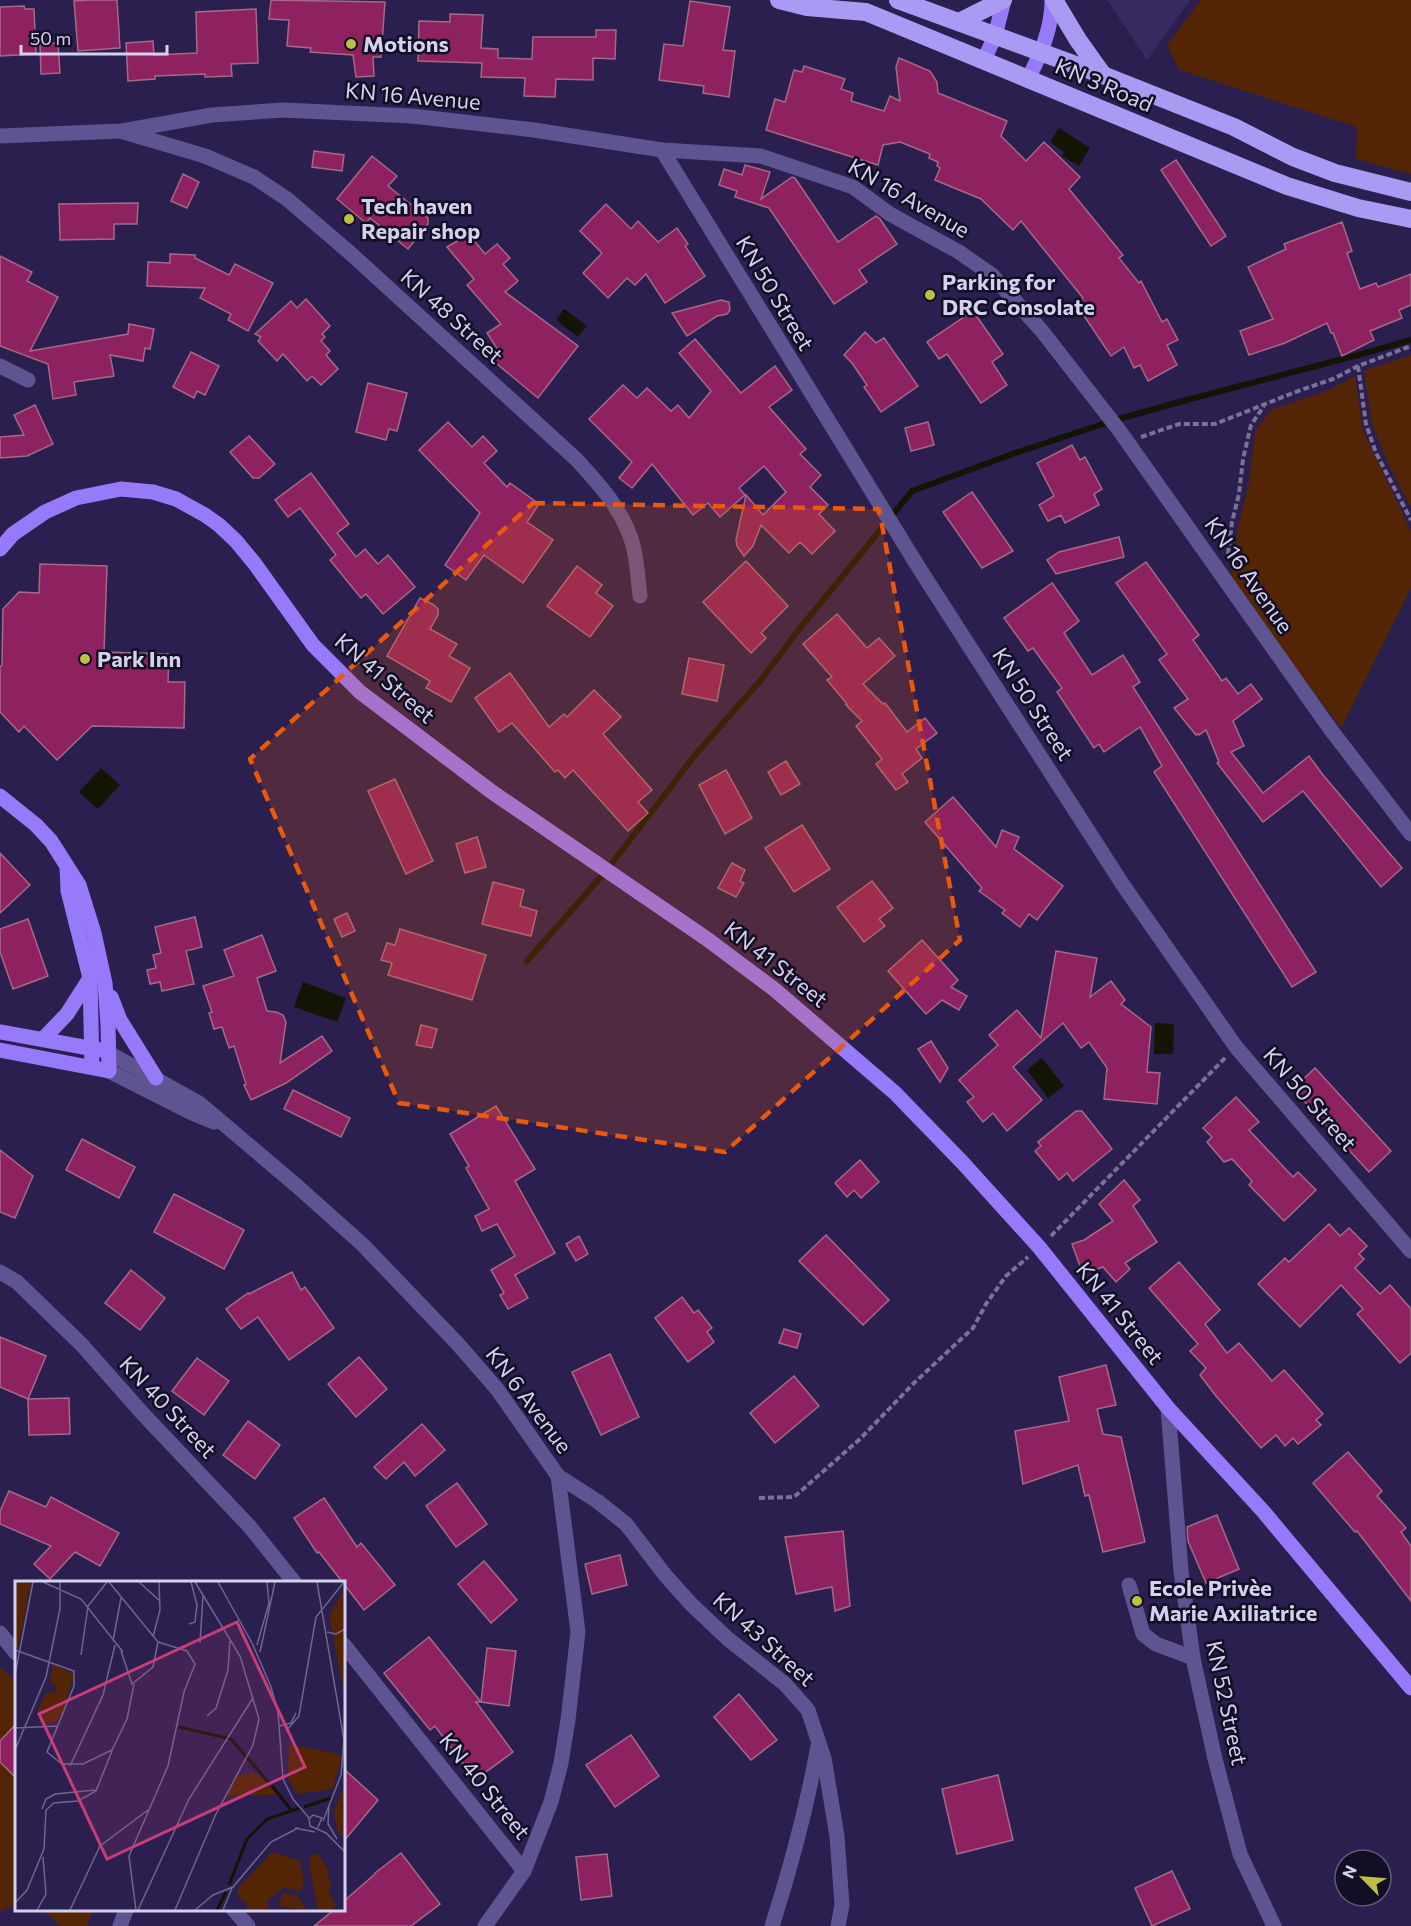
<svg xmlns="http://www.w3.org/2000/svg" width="1411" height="1926" viewBox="0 0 1411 1926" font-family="Commissioner,sans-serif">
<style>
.built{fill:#362a5f}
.green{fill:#532504}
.water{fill:#141404}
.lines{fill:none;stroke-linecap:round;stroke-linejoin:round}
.stream{stroke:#141404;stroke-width:6}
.building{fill:#8e2260;stroke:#a46a85;stroke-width:1.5}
.path{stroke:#787198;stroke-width:4;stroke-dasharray:6 3;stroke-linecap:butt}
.minor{stroke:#5f5492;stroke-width:15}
.major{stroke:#967afa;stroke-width:15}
.highway{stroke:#a99af4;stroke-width:18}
.marked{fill:#e8590c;fill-opacity:0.2;stroke:#e8590c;stroke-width:4.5;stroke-dasharray:12 8;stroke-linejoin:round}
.poi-dot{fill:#bdbf43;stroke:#120e23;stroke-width:2}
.labels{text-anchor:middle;stroke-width:5;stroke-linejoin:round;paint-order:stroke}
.poi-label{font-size:22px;font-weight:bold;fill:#d4d1ef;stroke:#120e23;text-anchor:start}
.street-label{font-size:22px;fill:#d4d1ef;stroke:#120e23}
.inset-river{fill:none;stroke:#141404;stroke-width:3}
.inset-road{fill:none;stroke:#6e668f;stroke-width:1.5}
.view{fill:#c63d79;fill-opacity:0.15;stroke:#c63d79;stroke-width:3}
.inset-edge{fill:none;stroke:#d4d1ef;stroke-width:3}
</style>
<rect width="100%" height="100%" fill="#2a1f4f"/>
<polygon class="built" points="1107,0 1190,0 1147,60"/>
<g class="green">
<polygon points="1201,0 1411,0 1411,174 1356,159 1357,127 1179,70 1167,45"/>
<polygon points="1411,355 1411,507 1390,468 1372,424 1364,371"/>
<polygon points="1355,376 1363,431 1411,531 1411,588 1341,728 1230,580 1239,523 1249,482 1255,431 1271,410 1329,390"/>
<polygon points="0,1667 16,1682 16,1904 0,1912"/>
<polygon points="43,1910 93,1910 87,1926 61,1926"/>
</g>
<g class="water">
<polygon points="1059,128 1090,148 1079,166 1062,156 1064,152 1050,142"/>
<polygon points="564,309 587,326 578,337 556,320"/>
<polygon points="101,768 120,785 98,809 79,792"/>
<polygon points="303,982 346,998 337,1022 294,1007"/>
<polygon points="1155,1023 1174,1024 1173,1054 1154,1054"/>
<polygon points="1042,1058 1064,1086 1048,1098 1027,1070"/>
</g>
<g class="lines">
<polyline class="stream" points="527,961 606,871 696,754 760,681 801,627 912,491 1018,452 1112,421 1179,402 1358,355 1411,340"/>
</g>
<g class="building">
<polygon points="89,0 117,0 120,48 78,51 74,1"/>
<polygon points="271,0 385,2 381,57 373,57 374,76 356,77 353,55 310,52 311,48 287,46 289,20 269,19"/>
<polygon points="690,1 730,7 723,50 735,51 729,97 703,93 704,86 659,80 664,44 683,46"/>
<polygon points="24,6 25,9 34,9 36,54 0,56 0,7"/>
<polygon points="256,9 258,63 231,64 232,76 205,77 205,74 155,76 155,79 128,81 126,43 153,41 154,55 197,53 196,12"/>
<polygon points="450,14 483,15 481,48 498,49 498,58 532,59 533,37 596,37 596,30 616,30 615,59 593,58 593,80 556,79 555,97 524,96 525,78 481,77 482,63 418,61 419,21 450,22"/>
<polygon points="58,43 60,73 41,74 40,44"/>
<polygon points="899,58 930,71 937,82 938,93 1007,121 1001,136 1026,161 1044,142 1080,177 1069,189 1123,255 1119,258 1139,283 1141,281 1162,322 1167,319 1178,340 1167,345 1177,365 1148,381 1140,365 1134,368 1124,347 1111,356 1076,304 1083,298 1021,221 1013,230 981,199 935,180 940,168 937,166 938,162 929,158 930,154 900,142 883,145 878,165 766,130 775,99 785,102 794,70 802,72 804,66 845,79 841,89 853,93 851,101 884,111 890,96 900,101 896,67"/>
<polygon points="314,151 344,155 342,171 312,167"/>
<polygon points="372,156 397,176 388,186 428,218 428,224 408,249 370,218 366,223 337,199"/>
<polygon points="1176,160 1226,236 1211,246 1161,170"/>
<polygon points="745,165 770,172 761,199 792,177 795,178 838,242 876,216 880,219 897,244 859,270 867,282 834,304 769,208 735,197 737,191 719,185 724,169 742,175"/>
<polygon points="183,174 199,182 187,208 171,201"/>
<polygon points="138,203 137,224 114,224 114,239 60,240 59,204"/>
<polygon points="606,204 631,229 638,221 658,242 677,228 688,244 685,246 705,276 665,303 646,274 635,285 627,278 608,298 583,273 602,253 580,231"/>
<polygon points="1342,222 1352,251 1347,253 1360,289 1376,283 1378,287 1411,274 1411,305 1399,310 1402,318 1370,331 1374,340 1342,356 1333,333 1331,333 1327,323 1285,343 1249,355 1240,331 1273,319 1248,267 1286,249 1284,244"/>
<polygon points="469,234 485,254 497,244 510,258 503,264 518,281 505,292 578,346 538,398 491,359 498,350 487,333 501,324 467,285 474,279 447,247"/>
<polygon points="170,254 195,255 195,258 229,275 235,264 273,283 248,331 228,320 231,314 200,298 205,288 147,286 148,262 170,263"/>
<polygon points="0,256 32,272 27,281 58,297 30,351 128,334 129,324 154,329 150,349 145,348 143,361 110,355 114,376 74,382 76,395 53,399 48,364 0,346"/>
<polygon points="306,299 330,326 322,334 325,337 321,341 330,351 326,355 338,369 321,385 312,376 307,381 283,354 277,361 258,341 261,337 255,334 291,301 297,308"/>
<polygon points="721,300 729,302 730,310 727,314 717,316 687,336 672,313"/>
<polygon points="973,311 1003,354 992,362 1007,385 981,403 947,354 939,359 927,342"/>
<polygon points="865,332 876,343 884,338 918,386 881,412 864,387 867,385 852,363 844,355"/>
<polygon points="695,339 741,393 775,366 792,390 769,407 806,449 800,454 821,475 810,487 828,505 819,514 835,531 812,554 800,542 789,553 761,525 753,546 744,556 737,546 736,540 746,495 763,515 786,492 764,466 739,488 745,495 720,517 708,503 693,515 652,464 632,488 619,478 632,462 589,419 623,385 637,398 647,388 671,411 678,405 689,418 711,391 679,353"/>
<polygon points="191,352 219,366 205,395 197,391 194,398 173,387"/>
<polygon points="368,383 407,393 397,431 389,429 386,440 356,432"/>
<polygon points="35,405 53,444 27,456 0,458 0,437 24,435 14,415"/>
<polygon points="448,422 472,447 483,436 497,451 484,463 507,487 510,483 539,504 527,522 553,540 523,583 484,555 466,580 445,565 480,513 419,450"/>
<polygon points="928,422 934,445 911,451 905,428"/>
<polygon points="249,436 275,464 259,478 253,478 230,452"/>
<polygon points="1072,445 1080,460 1085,457 1102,489 1094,494 1099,505 1065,523 1061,515 1048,521 1039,505 1054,496 1037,463"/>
<polygon points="311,473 349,524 337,533 356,557 365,549 378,564 388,555 415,587 383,614 366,594 361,598 330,560 336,555 300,508 288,517 275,500"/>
<polygon points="972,492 1013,551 982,568 943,512"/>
<polygon points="1119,537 1124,557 1056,574 1047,560 1059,552"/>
<polygon points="746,561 788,606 761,633 766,638 751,653 703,602"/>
<polygon points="1146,562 1199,635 1193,640 1222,681 1226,678 1238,694 1251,684 1262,699 1233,721 1244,746 1231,752 1263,793 1309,756 1323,775 1402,868 1381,887 1303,791 1263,822 1217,763 1219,762 1206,730 1199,735 1198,734 1196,735 1174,708 1188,699 1159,660 1167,654 1116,583"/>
<polygon points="40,564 107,566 104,652 169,654 168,682 185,682 184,728 92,726 57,760 24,726 19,732 0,712 0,667 2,665 3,609 19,592 39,593"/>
<polygon points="577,566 602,585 596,593 613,606 590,637 547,606"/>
<polygon points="1052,583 1079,621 1064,633 1092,675 1123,655 1140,682 1133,687 1316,972 1292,987 1154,772 1162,766 1140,727 1104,752 1099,744 1094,748 1057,692 1062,688 1033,648 1028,651 1004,618"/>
<polygon points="420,598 434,605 438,609 438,615 430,629 457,644 449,656 470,668 451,702 426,688 430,681 387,656"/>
<polygon points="837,614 867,648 879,638 895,656 863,684 883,704 885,703 907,732 925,718 937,733 916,749 922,758 902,774 908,782 896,790 876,764 882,759 856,726 862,721 846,705 847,704 827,680 832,677 803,644"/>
<polygon points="689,658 724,665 717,701 682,694"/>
<polygon points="510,673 549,727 564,714 567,717 594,690 621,717 603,734 652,790 638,802 648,813 628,831 573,770 565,778 558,770 555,772 512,723 499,732 475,698"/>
<polygon points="786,761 800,784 781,795 768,772"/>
<polygon points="726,770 752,818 725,834 699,785"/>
<polygon points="395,779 433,861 406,874 368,791"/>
<polygon points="953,797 996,847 1002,830 1019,837 1014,849 1063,886 1037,920 1029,914 1020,927 1002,913 1005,910 979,891 982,888 925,822"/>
<polygon points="802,825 830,869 794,892 765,848"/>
<polygon points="477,837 486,867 465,873 456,844"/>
<polygon points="0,853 30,885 0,913"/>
<polygon points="732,863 745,870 740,881 744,883 736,897 718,888"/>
<polygon points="872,881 893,908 879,919 885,926 864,942 837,907"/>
<polygon points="493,882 524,890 520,906 537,911 531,936 482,924"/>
<polygon points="347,913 355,931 342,937 334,919"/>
<polygon points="195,917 202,947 186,951 194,984 162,991 160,982 150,984 147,970 156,968 153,955 161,953 155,927"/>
<polygon points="28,919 48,976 13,989 0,952 0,929"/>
<polygon points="400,929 486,955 472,1000 388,975 392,963 381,960 387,943 395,945"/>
<polygon points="262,935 276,971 257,978 267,1011 276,1012 283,1015 286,1022 280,1063 322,1036 332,1051 286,1083 251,1100 244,1085 246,1084 234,1046 229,1048 222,1027 214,1029 209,1013 212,1012 203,986 234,976 224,950"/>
<polygon points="922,940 958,980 951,987 967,996 959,1010 942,1000 926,1014 888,971"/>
<polygon points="1056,951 1097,958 1090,997 1111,981 1125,1000 1121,1004 1151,1027 1147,1072 1160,1073 1157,1104 1104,1099 1107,1068 1089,1042 1081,1048 1063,1023 1013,1067 1042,1100 1007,1131 993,1113 983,1122 967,1102 974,1097 959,1080 998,1045 989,1035 1017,1010 1041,1038"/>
<polygon points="421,1025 437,1029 432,1048 416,1045"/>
<polygon points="931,1041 948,1068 940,1082 918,1049"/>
<polygon points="1315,1068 1391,1151 1369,1172 1293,1089"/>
<polygon points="293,1090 350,1118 341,1137 284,1109"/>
<polygon points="1236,1097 1259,1122 1249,1130 1293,1177 1298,1172 1316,1190 1284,1221 1249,1185 1252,1181 1232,1159 1224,1162 1207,1142 1212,1137 1203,1128"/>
<polygon points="496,1106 535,1169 515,1181 555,1253 515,1275 528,1298 508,1309 500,1295 504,1293 491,1270 515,1256 497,1224 482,1231 475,1216 489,1209 466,1168 469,1166 450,1134"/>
<polygon points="1076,1111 1082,1111 1112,1149 1073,1181 1067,1173 1059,1180 1035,1151 1041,1146 1038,1142"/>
<polygon points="82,1139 135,1167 119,1198 66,1170"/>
<polygon points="0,1150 33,1176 15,1218 0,1212"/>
<polygon points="860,1160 879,1182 861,1198 854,1190 847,1197 835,1183"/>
<polygon points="1124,1180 1140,1200 1133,1206 1157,1242 1125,1263 1130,1269 1116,1282 1103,1267 1083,1274 1072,1244 1084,1240 1113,1221 1099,1204"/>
<polygon points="174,1194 244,1230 224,1269 154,1232"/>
<polygon points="1329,1224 1340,1236 1349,1228 1367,1246 1359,1254 1364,1259 1355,1268 1380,1294 1390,1285 1411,1309 1411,1353 1400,1363 1357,1314 1363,1309 1341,1285 1300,1327 1258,1284 1285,1258 1289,1262"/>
<polygon points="826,1235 889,1300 863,1325 799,1261"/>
<polygon points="579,1236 588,1254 576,1261 566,1244"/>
<polygon points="1179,1262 1220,1310 1205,1324 1227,1353 1239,1343 1272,1381 1284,1370 1323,1414 1316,1420 1321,1425 1298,1444 1293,1438 1285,1446 1276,1435 1261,1448 1216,1396 1200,1375 1206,1368 1190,1351 1198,1344 1149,1288"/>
<polygon points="131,1270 165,1298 140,1330 105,1303"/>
<polygon points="292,1272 301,1290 305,1287 334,1328 289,1360 258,1317 241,1329 226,1309 248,1293 249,1294"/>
<polygon points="682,1297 694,1313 698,1310 712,1328 707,1332 714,1342 688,1362 655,1318"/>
<polygon points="784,1329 801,1334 797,1348 779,1343"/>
<polygon points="0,1337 46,1356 28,1399 0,1387"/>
<polygon points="610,1354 639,1417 601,1435 572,1372"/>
<polygon points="359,1357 387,1389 356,1417 328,1384"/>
<polygon points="197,1358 229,1381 204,1415 172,1391"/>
<polygon points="1106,1365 1116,1405 1097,1409 1103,1434 1121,1437 1145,1542 1103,1552 1089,1495 1085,1496 1078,1465 1023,1484 1015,1431 1069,1421 1059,1377"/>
<polygon points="794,1376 819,1406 775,1443 750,1413"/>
<polygon points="69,1398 70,1434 29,1435 28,1399"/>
<polygon points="248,1421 280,1445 255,1479 223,1455"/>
<polygon points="422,1424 445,1450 415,1476 404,1462 386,1479 374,1467"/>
<polygon points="1348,1452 1382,1491 1377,1496 1406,1528 1401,1532 1411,1546 1411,1601 1357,1531 1355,1532 1313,1483"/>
<polygon points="457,1483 487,1524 456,1547 426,1506"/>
<polygon points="9,1491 46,1507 51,1497 119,1533 100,1566 75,1552 50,1579 34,1564 51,1546 0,1524 0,1511"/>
<polygon points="324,1498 357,1547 361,1543 395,1585 364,1610 319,1552 317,1553 294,1518"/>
<polygon points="1217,1515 1239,1569 1206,1583 1188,1541 1187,1527"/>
<polygon points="843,1531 850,1606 835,1611 832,1587 796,1594 785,1537"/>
<polygon points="620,1555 627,1585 592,1594 585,1564"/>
<polygon points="484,1561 517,1600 491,1623 458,1584"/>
<polygon points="429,1637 481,1702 476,1702 513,1752 475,1780 435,1726 430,1730 384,1673"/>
<polygon points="487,1648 516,1651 509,1706 481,1702"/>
<polygon points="739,1694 777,1740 751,1760 714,1717"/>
<polygon points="16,1724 16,1778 0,1762 0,1741"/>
<polygon points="631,1735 659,1776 615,1807 586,1765"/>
<polygon points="344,1769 378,1800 344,1841"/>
<polygon points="998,1775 1013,1840 957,1854 942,1789"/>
<polygon points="401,1853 440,1904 411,1926 314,1926 334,1910 344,1910 344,1901 375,1874 375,1873"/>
<polygon points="607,1854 612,1896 581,1900 576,1857"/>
<polygon points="1172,1871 1190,1909 1152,1926 1135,1888"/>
</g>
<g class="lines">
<g class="path">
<polyline points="1358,366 1366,424 1376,453 1411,520"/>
<polyline points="1141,437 1179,424 1215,424 1298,391 1333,379 1358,366 1411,346"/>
<polyline points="1228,554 1232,522 1239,494 1243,459 1251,425 1264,406"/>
<polyline points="1051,1236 1226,1057"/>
<polyline points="759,1498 794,1497 860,1439 914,1383 973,1328 986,1304 1006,1276 1028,1257"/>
</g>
<g class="minor">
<path d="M124,132L205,156L254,177L287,199L349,252L576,459C600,485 623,510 633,545C637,561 638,579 640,596"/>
<polyline points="0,136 122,131 212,115 283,110 412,116 534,130 662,150 761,156 853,187 890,214 959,252 992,275 1042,331 1119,430 1331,730 1411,834"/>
<polyline points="662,150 919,568 1123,885 1236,1047 1411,1251"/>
<polyline points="0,366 28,380"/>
<polyline points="109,1053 199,1103 297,1186 363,1245 457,1343 497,1389 558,1476 578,1632 568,1720 561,1763 551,1802 524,1871 485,1926"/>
<polyline points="109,1071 192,1113 214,1122"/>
<polyline points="0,1272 17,1282 82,1345 143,1414 250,1527 294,1582"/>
<polyline points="1168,1408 1181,1571 1193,1658 1215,1759 1240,1854 1274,1926"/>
<polyline points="558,1476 597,1501 626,1524 665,1575 691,1604 728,1639 785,1684 808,1710 824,1758 837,1836 842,1905 838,1926"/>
<polyline points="1129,1585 1143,1634 1156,1644 1193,1658"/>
<polyline points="0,1633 16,1653"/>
<polyline points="344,1645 524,1871"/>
<polyline points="234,1910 248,1926"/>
<polyline points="120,1926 126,1910"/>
<path d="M772,1926C791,1867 807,1806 818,1746"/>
</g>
<g class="major">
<polyline points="984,60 995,36 1004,0"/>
<path d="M1028,79C1041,54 1052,28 1052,0"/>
<polyline points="0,549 13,534 45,512 76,498 121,489 153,492 176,499 205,515 219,525 236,541 255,564 313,645 360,692 492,792 707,939 774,989 895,1093 962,1162 1039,1247 1168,1408 1262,1510 1411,1688"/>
<polyline points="0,796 36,825 51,841 79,885 94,933 105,983 108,1025 109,1071 0,1050"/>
<polyline points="67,867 68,891 90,978 92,1067"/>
<polyline points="111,997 120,1020 156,1078"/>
<polyline points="0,1032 100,1050"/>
<polyline points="43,1039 67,1014 90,978"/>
</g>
<g class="highway">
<polyline points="779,0 807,7 866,12 1287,186 1358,208 1411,219"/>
<polyline points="898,0 1103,75 1234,127 1293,157 1335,173 1411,192"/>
<polyline points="1054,0 1078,40 1103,75"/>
<polyline points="959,22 1003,0"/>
</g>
</g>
<path class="marked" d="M533,503L879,509L960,940L725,1152L399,1103L250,759Z"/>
<g class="poi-dot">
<circle cx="351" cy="44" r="6"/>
<circle cx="349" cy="219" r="6"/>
<circle cx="930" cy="295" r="6"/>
<circle cx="85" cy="659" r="6"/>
<circle cx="1137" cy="1601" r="6"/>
</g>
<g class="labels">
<g class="poi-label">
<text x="363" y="52">Motions</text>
<text x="361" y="214">Tech haven<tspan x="361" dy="25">Repair shop</tspan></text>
<text x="942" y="290">Parking for<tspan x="942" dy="25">DRC Consolate</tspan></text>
<text x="97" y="667">Park Inn</text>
<text x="1149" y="1596">Ecole Privèe<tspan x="1149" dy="25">Marie Axiliatrice</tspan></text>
</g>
<g class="street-label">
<text transform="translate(1104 85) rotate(23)" y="8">KN 3 Road</text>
<text transform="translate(413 96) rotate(5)" y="8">KN 16 Avenue</text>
<text transform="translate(909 198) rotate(30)" y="8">KN 16 Avenue</text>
<text transform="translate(775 293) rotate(59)" y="8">KN 50 Street</text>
<text transform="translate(452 316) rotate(42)" y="8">KN 48 Street</text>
<text transform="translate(1249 575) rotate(55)" y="8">KN 16 Avenue</text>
<text transform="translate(385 678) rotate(41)" y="8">KN 41 Street</text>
<text transform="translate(1033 704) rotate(57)" y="8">KN 50 Street</text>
<text transform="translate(776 964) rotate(38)" y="8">KN 41 Street</text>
<text transform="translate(1310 1099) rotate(49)" y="8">KN 50 Street</text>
<text transform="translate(1120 1313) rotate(51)" y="8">KN 41 Street</text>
<text transform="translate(529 1400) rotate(53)" y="8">KN 6 Avenue</text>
<text transform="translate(168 1407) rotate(47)" y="8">KN 40 Street</text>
<text transform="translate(764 1639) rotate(42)" y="8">KN 43 Street</text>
<text transform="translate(1227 1703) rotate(78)" y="8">KN 52 Street</text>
<text transform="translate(485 1786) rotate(51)" y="8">KN 40 Street</text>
</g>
</g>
<g transform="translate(15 1581)">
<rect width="330" height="330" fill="#2a1f4f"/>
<path d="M0,1H16L3,67L0,66ZM330,7V118L314,34ZM38,83L59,93L49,128L41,141L19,143L27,140L29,135L22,130L31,112L40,111L42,104L35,102ZM274,163L327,174L318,208L282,213L273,198ZM238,191L249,198L233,214H212L222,195ZM250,199L264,214H235L245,202ZM330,205V257L322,249L319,229ZM257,271L284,279L289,300L286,310L268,307L253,319L252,329H232V322L223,317V307ZM303,272L314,291L312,295L317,304L313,310L321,324L317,329H303L294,283L296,275ZM268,312L283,315L291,329L263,325Z" fill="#532504"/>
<path class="inset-river" d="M164,146L216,158L255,203M257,205L277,230M289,226L316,217M214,304L232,258L252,238L285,227M202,329L211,311"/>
<path class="inset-road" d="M28,1L66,18L108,71M94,1L143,61M124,1L145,20M203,1L237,62L256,106L263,131L268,198L278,218L294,237M302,1L329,159L326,194L308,240M174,43L180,41L182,24L176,1M312,51L321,53L330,48M138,56L145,29L144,1M98,60L106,17M185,62L188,15M242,64L254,22L252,1M0,69L59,90V105L32,171L47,183H68L97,169L112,138L119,103M106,70L117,103L138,86L143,61L172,70L180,83L169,111L153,185L114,275L121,329M245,71L260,1M66,74L73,25L92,1M0,94L18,1M192,135L201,127L213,89L215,60M264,145L276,142L281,132M0,147L43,145M271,150L284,135L301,36L329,1M0,169L31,96L45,28V1M55,185L88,114L100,64M314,223L313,243L322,258M27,228L31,218L40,213L80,209M280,247L300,251M302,248L307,237L298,234L294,238L295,245L311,252L330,271M0,322L12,309L29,268L31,229L39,222L63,220L81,210L97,170M22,329L31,313L28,276M55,329L85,265L133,229M123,329L174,218L238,117M160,329L200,235L238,164L244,138L225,75L180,1M180,329L198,314L218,306L256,261L283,247M208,329L217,307"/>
<path class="view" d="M222,41L290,186L92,278L24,133Z"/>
<rect width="330" height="330" class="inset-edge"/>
</g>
<g transform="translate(1363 1878) rotate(295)"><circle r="28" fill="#120e23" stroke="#605c75" stroke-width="1.5"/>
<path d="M0-4.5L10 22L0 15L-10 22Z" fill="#bdbf43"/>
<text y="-9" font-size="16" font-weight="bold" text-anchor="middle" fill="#d4d1ef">N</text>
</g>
<path d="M21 45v9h146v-9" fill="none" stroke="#d4d1ef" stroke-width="3"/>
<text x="30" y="45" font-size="18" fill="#d4d1ef" stroke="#120e23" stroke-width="4.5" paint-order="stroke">50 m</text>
</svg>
